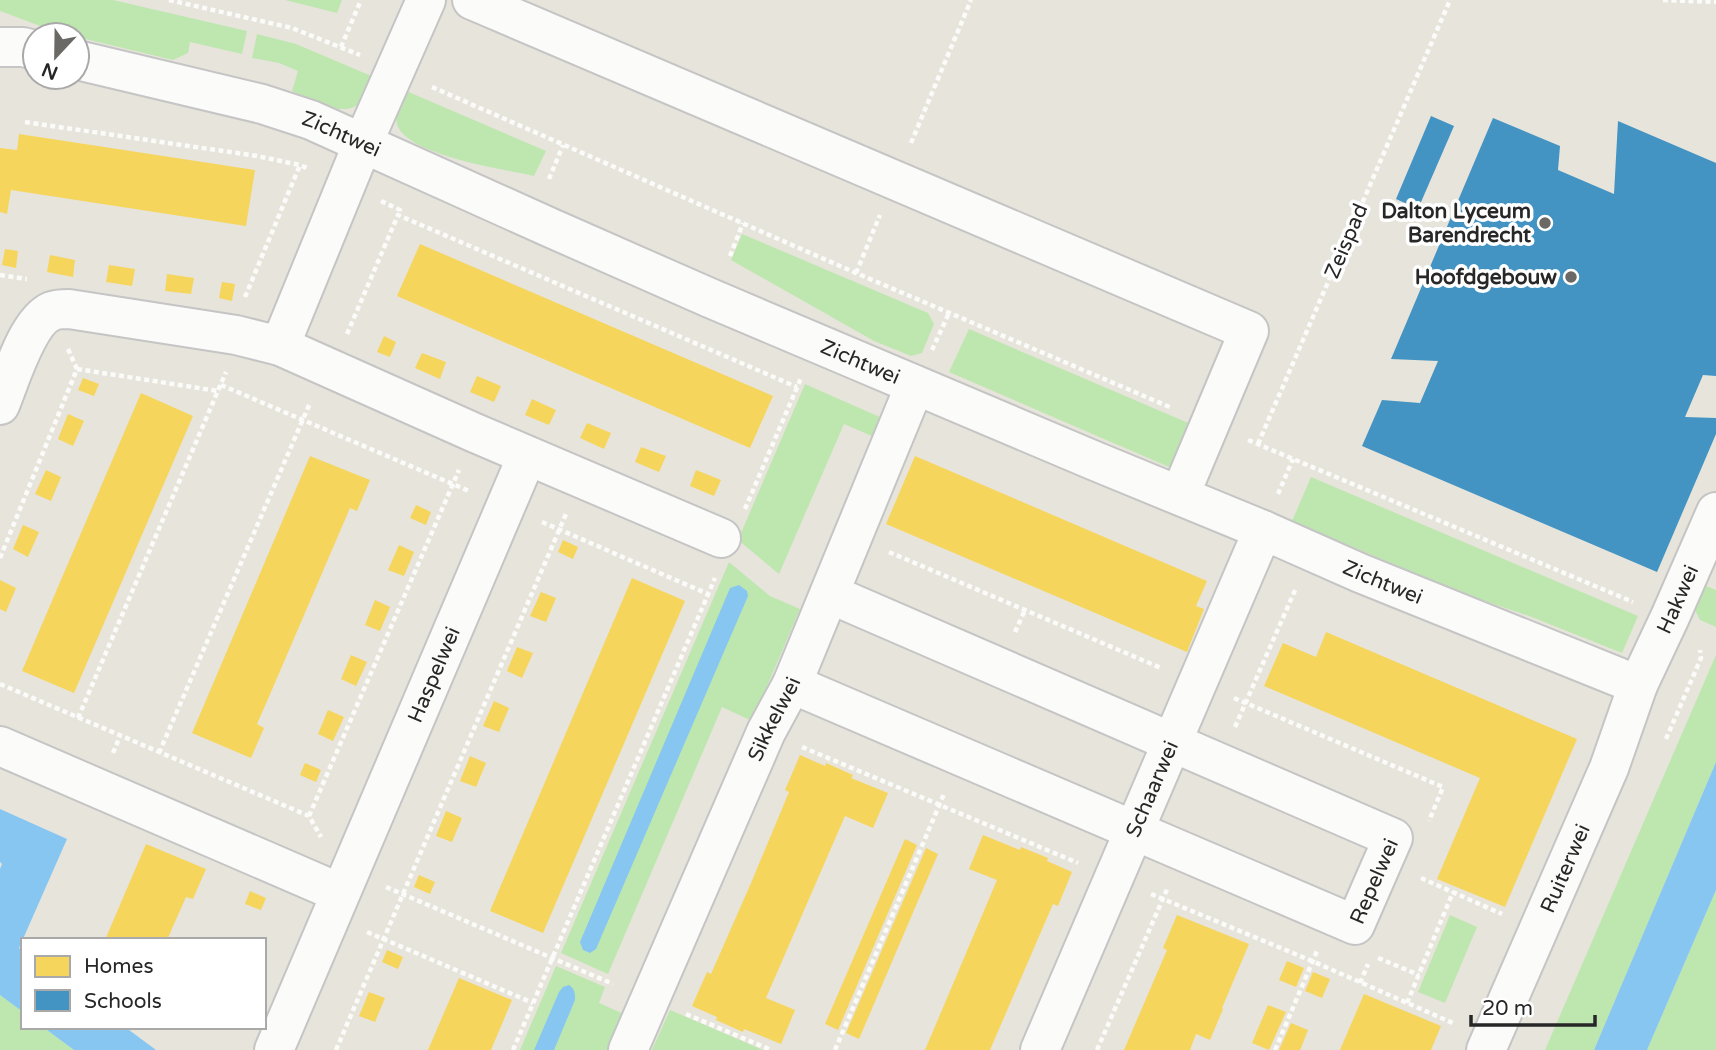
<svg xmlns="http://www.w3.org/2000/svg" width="1716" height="1050" viewBox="0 0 1716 1050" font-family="'Varela Round',sans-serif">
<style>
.green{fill:#bee7b0}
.water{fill:#86c6f1}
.homes{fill:#f6d55c}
.schools{fill:#4393c3}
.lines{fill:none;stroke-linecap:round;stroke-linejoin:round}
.minor-casing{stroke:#c5c5c5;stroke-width:42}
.path{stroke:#fbfbfa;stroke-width:4.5;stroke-dasharray:5 3.5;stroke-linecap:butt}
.minor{stroke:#fbfbfa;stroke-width:38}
.poi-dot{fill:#6a6966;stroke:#fff;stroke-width:2.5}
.labels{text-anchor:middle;stroke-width:7;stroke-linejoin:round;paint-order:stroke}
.street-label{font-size:21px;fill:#272727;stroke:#fff}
.poi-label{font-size:21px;font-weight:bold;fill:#272727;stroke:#fff;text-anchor:end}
</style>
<rect width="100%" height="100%" fill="#e7e4db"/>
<g class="green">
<polygon points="0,0 113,0 247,31 242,54 190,42 188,53 173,60 77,37 77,35 59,33 0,11"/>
<polygon points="285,0 342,0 337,13"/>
<path d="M257,34L296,44L376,78C371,85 367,96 361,102C343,120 310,99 292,91L298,71L279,63L252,58Z"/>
<path d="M404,90L546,151L534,176C503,169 412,156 398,127C393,115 400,101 404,90Z"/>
<polygon points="742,234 928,313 934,324 922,353 911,356 874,341 731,260"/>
<polygon points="969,329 1193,425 1178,460 1169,467 949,372"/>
<polygon points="805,384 882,418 874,437 844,424 779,574 738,540"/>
<polygon points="1311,477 1638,616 1622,653 1529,616 1461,593 1292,521"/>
<polygon points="729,562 770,596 800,609 752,721 722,707 608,974 561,953"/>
<polygon points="1704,585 1716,590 1716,627 1700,620 1694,608"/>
<polygon points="1716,655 1716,762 1594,1050 1545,1050"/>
<polygon points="1716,890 1716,1050 1647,1050"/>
<polygon points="1450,915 1477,927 1445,1003 1418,992"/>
<polygon points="556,966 605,987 599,1003 626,1015 611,1050 520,1050"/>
<polygon points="0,995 23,1012 23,1027 43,1027 74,1050 0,1050"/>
<polygon points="670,1010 763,1050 652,1050"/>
</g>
<g class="water">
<polygon points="739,585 747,591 748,596 596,949 590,953 583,950 580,942 730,588"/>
<polygon points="1716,762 1716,890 1647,1050 1594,1050"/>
<polygon points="0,809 67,839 19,948 23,951 23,1012 0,995 0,869 2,864 0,862"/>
<path d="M569,985C575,989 575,993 575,1000L554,1050H534L559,992L563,987Z"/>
<polygon points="43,1027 125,1027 156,1050 74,1050"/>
</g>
<g class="homes">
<polygon points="19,134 255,170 246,226 11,190 7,214 0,212 0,148 17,150"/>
<polygon points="420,244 773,396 750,448 397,296"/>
<polygon points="5,249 18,251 16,268 2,265"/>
<polygon points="50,255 75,260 73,277 47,272"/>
<polygon points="109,265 135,269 132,286 106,282"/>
<polygon points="167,274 194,278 191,294 165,291"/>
<polygon points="222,282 235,284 232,301 219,298"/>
<polygon points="384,336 396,342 390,357 377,352"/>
<polygon points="422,353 446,362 440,379 415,368"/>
<polygon points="477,376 501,386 494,402 470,392"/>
<polygon points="83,378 99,384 94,396 78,390"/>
<polygon points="141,393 193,416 74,693 22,671"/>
<polygon points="532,399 556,410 549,425 525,415"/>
<polygon points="68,414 84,421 73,446 58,439"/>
<polygon points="587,423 611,433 604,449 580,438"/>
<polygon points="641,447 666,456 659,472 635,462"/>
<polygon points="310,456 370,480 357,511 350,508 268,699 257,724 264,728 251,758 192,733"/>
<polygon points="915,456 1207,581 1196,606 1204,609 1187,652 886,524"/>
<polygon points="46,470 61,477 51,501 35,494"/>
<polygon points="696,470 721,480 714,496 690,486"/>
<polygon points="416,505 431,512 426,525 410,518"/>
<polygon points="23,525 39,532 28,557 13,549"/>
<polygon points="563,540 578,547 573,559 558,552"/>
<polygon points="399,545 414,552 404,576 388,570"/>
<polygon points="632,578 685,601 543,933 490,911"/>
<polygon points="0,580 16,588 6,612 0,609"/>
<polygon points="541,592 556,598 546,622 530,616"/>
<polygon points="375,600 390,607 380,631 365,625"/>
<polygon points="1326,632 1577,739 1505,907 1437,879 1480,778 1264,686 1283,643 1316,657"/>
<polygon points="517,647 533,653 522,678 507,671"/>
<polygon points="351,655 367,662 356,686 341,679"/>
<polygon points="494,701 509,708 499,732 483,726"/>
<polygon points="328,710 344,717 333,741 318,734"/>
<polygon points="800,755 825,766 826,763 853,775 851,778 888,793 873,828 845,816 766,998 795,1010 781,1044 744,1029 743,1032 716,1020 717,1017 692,1006 707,972 711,974 751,883 789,792 785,790"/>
<polygon points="470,756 486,763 476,787 460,781"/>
<polygon points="305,763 321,770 316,782 300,775"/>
<polygon points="446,811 462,818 452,842 436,836"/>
<polygon points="983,835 1020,850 1021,847 1048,858 1047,861 1072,872 1058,906 1053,904 990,1050 925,1050 997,880 969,869"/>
<polygon points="905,839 917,845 838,1030 825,1024"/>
<polygon points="146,844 206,869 193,899 186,897 167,940 105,940"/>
<polygon points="926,848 938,854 859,1039 846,1033"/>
<polygon points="419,875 435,882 430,894 414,887"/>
<polygon points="250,891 266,898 261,910 245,904"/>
<polygon points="1177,915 1249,944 1222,1008 1223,1009 1210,1040 1196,1034 1190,1050 1124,1050 1167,950 1163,948"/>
<polygon points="387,950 403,957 398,969 382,962"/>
<polygon points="1287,961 1304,968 1296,987 1279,980"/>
<polygon points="1313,972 1330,979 1322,998 1305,991"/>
<polygon points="459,978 512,1000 491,1050 428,1050"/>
<polygon points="369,992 385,998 375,1022 359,1016"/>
<polygon points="1364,994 1441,1026 1431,1050 1340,1050"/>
<polygon points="1268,1005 1286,1012 1269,1050 1252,1043"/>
<polygon points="1291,1023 1308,1030 1301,1048 1300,1050 1279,1050"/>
</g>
<g class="schools">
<polygon points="1431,116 1454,126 1418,209 1396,199"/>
<polygon points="1493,118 1560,146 1558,170 1614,194 1618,121 1716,163 1716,376 1703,375 1685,417 1716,418 1716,434 1657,572 1362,446 1382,400 1420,403 1438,361 1391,359"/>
</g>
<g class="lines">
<defs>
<g id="minor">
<polyline points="472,0 1249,331 1180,495"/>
<polyline points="0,47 23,47 35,50"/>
<path id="s1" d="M77,60L262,104L311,120L551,228L710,298L1095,461L1263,530L1360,573L1638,685"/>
<polyline points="280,346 363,143 426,0"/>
<path d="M0,405C10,381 27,321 52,311C57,309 64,309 69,309L236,335L280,346L475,433L721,538"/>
<path id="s2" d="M792,684L1355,925L1393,838L830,594"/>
<polyline points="0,746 340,893"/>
<path id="s3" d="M274,1050L527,456"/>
<path id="s4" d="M628,1050L766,732L792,684L915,385"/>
<path id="s5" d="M1040,1050L1263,530"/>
<path id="s6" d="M1486,1050L1609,768L1638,685L1670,617L1716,512"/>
</g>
</defs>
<use href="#minor" class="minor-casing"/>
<g class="path">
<polyline points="169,0 292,28 360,55"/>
<polyline points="1663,0 1716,2"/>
<polyline points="341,47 361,0"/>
<polyline points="432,87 856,273 1172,408"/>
<polyline points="25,122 257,156 300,165 309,169"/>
<polyline points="911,143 971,0"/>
<polyline points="549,179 563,145"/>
<polyline points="381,201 400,210 398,215"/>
<polyline points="730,256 743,223"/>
<polyline points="856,273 880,215"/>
<polyline points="0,275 27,279"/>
<polyline points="245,297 300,165"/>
<polyline points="347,334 398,215 797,387"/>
<polyline points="932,350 949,313"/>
<polyline points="77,369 218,391"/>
<polyline points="221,385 469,491"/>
<polyline points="1248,440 1633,602"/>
<polyline points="1258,444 1450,0"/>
<polyline points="1278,494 1293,459"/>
<polyline points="745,509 801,378"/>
<polyline points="542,522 708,594"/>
<polyline points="889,552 1161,668"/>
<polyline points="0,558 77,369 68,349"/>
<polyline points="1015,632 1025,610"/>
<polyline points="0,684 309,816 321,837"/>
<polyline points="1234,698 1443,787 1429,821"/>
<polyline points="78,718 226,372"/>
<polyline points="1235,727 1296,588"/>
<polyline points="1666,739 1701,658 1700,650"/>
<polyline points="802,747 1078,863"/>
<polyline points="113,753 120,736"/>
<polyline points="159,753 310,403"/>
<polyline points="309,816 459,470"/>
<polyline points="1421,878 1502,914"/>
<polyline points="386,887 613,984"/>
<polyline points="1151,894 1312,961 1455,1024"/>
<polyline points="367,932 533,1003"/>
<polyline points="1378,958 1419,975"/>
<polyline points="1360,983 1368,964"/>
<polyline points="1407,1003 1453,892"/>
<polyline points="686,1014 771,1050"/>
<polyline points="336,1050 566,514"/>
<polyline points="513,1050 715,578"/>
<polyline points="835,1050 944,794"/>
<polyline points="1097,1050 1168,887"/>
<polyline points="1275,1050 1317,951"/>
</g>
<use href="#minor" class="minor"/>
</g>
<g class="poi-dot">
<circle cx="1545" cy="223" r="7"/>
<circle cx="1571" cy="277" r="7"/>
</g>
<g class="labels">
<g class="street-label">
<text dy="7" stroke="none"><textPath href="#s1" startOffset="275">Zichtwei</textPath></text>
<text transform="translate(1346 241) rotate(-67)" y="7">Zeispad</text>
<text dy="7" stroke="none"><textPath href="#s1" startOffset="842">Zichtwei</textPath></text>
<text dy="7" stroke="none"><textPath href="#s1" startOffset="1409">Zichtwei</textPath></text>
<text dy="7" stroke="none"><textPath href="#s6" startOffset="490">Hakwei</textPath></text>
<text dy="7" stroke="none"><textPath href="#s3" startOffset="408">Haspelwei</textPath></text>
<text dy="7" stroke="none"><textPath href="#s4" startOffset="362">Sikkelwei</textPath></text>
<text dy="7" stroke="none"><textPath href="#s5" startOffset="284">Schaarwei</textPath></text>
<text dy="7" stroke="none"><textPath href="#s6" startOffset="198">Ruiterwei</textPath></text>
<text dy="7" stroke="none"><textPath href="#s2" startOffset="660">Repelwei</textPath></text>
</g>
<g class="poi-label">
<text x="1531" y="218">Dalton Lyceum<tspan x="1531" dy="24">Barendrecht</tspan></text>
<text x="1557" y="284">Hoofdgebouw</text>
</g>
</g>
<rect x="21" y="938" width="245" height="91" fill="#ffffff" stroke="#a9a9a9" stroke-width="2"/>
<rect x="35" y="956" width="35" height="21" fill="#f6d55c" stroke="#a9a9a9" stroke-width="2"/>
<text x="84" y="973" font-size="21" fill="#272727">Homes</text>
<rect x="35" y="990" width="35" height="21" fill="#4393c3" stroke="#a9a9a9" stroke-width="2"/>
<text x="84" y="1008" font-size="21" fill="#272727">Schools</text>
<g transform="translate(56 56) rotate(202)"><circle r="33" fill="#ffffff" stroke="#a9a9a9" stroke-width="2"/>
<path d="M0-5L12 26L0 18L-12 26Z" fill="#6a6966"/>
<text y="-10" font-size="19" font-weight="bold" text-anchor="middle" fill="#272727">N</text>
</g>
<path d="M1471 1015v10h124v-10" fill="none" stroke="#272727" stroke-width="3.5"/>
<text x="1482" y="1015" font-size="21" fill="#272727" stroke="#ffffff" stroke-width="5" paint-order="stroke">20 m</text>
</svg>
